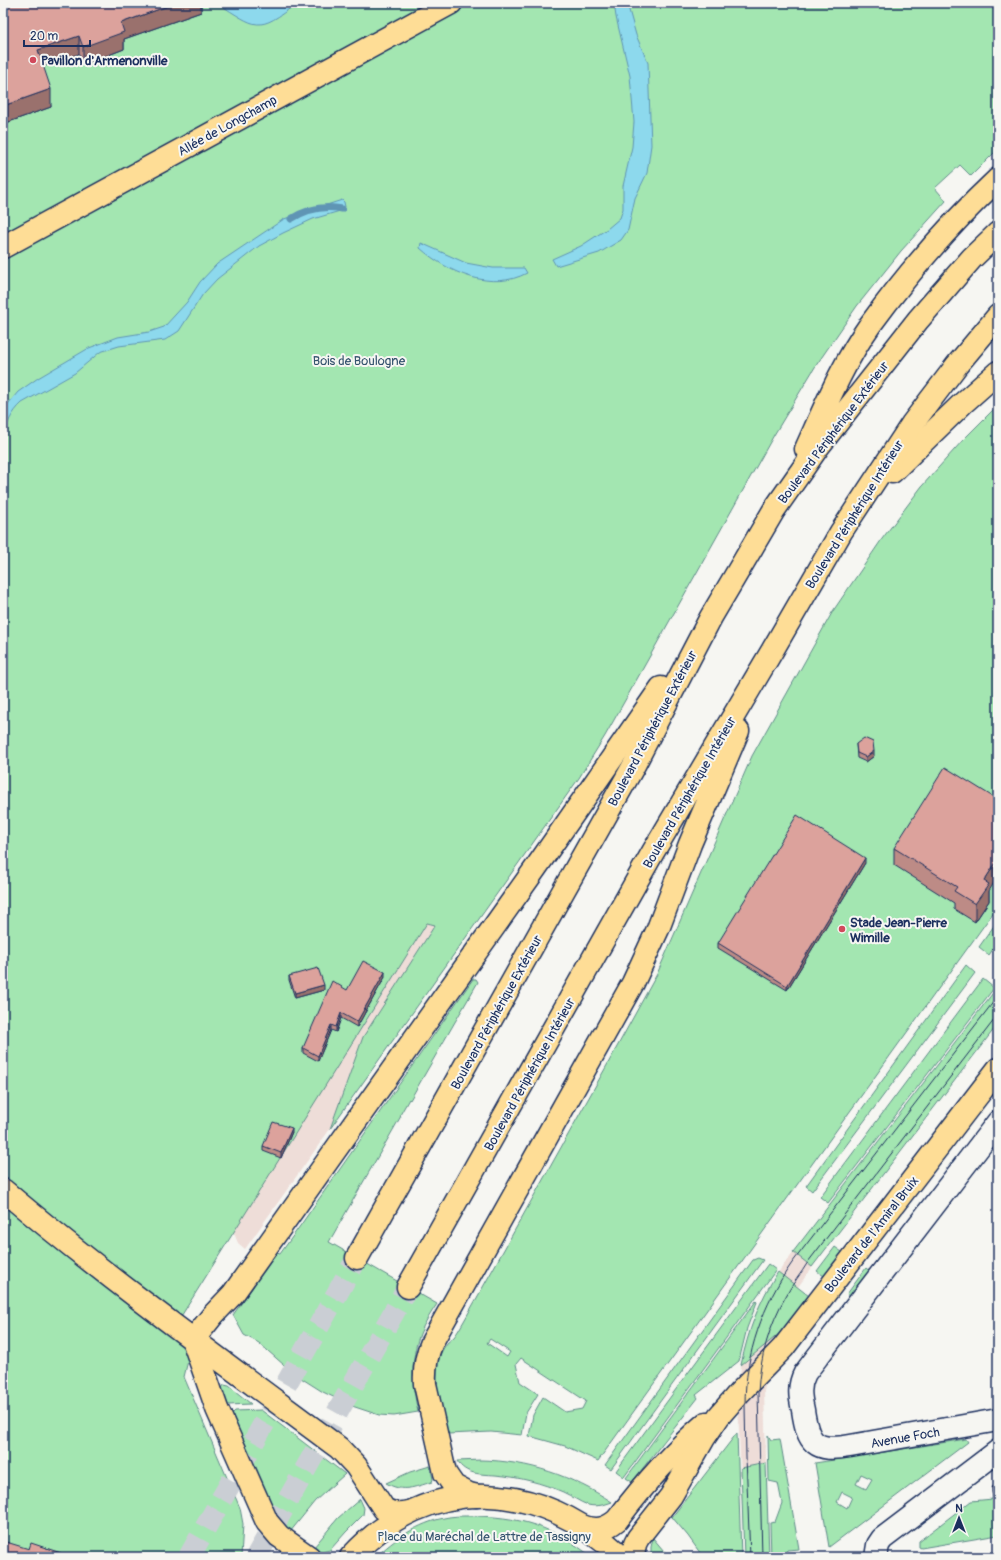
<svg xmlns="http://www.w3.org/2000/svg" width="1001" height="1560" viewBox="0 0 1001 1560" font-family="Pangolin,sans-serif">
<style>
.built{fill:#eeddd8}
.green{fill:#a3e6b1;stroke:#5f8a88;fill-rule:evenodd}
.water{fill:#8dd9ed;stroke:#5f95b4}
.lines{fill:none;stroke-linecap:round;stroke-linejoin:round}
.stream{stroke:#5f95b4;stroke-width:7}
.highway-tunnel{stroke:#caced4;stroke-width:22;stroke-dasharray:22 11;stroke-linecap:butt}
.minor-casing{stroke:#1b2f5e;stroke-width:25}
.major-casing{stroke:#1b2f5e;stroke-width:25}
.highway-casing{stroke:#1b2f5e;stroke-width:25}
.minor{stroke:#f6f6f2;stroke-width:22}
.major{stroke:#fedd96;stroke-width:22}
.highway{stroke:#fedd96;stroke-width:22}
.tram{stroke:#1b2f5e;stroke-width:1}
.wall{fill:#bd8b86;stroke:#1b2f5e}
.shaded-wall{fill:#9a716d;stroke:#1b2f5e}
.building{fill:#dca29c;stroke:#1b2f5e}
.poi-dot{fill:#d1495b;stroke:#f6f6f2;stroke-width:1.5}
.labels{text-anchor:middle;stroke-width:4;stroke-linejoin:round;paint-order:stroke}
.poi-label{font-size:13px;font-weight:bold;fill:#1b2f5e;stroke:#f6f6f2;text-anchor:start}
.street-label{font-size:13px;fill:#1b2f5e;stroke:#f6f6f2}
.park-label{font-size:13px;fill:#36546f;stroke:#f6f6f2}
</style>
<rect width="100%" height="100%" fill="#f6f6f2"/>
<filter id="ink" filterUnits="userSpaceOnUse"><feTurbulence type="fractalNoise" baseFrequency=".025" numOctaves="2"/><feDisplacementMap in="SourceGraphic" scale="8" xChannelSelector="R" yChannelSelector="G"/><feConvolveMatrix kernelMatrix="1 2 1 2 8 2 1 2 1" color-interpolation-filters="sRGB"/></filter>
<g filter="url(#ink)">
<g class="built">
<polygon points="293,899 435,925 363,1037 330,1129 245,1249 238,1243 231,1226"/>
<polygon points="998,987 998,1024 834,1237 798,1287 790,1302 775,1339 764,1391 769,1557 744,1557 738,1406 739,1380 744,1350 757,1310 767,1290 784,1264"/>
</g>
<g class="green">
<polygon points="3,3 998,3 998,149 971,176 960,165 935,188 946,201 901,251 857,306 815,367 774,435 605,736 579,778 330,1129 363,1037 435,925 427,923 175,1326 193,1340 184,1377 240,1508 243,1524 241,1557 3,1557"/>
<path d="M998,405V906L598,1461L565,1446L529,1436L533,1415L543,1397L565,1412L582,1409L586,1401L521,1358L516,1364L520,1382L538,1394L526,1413L522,1435L491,1432L448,1434C440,1411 429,1367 445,1346C447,1342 451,1340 454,1337C458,1332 461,1326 464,1321L606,1067L657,974L752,756L833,611L882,539L922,486L963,440ZM490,1339L510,1352L507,1357L487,1343Z"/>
<polygon points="998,920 998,942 989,955 979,947"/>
<polygon points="966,965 975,973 812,1191 806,1186"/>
<path d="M473,979H476L478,982L410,1100L409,1099L400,1115L401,1116L329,1242L437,1304C431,1313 424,1323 420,1334C410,1360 412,1385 418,1412L394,1416L379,1415L352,1406L323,1392L293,1373L259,1343L244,1335L233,1315L277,1253L280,1254L300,1226Z"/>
<polygon points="983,979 994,988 828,1203 820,1197"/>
<polygon points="996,989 998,991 998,1024 812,1267 793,1252"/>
<polygon points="835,1247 842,1252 824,1276 817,1271"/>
<polygon points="758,1258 763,1260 611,1469 605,1465 753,1260"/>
<polygon points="768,1264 776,1270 624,1477 616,1471"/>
<polygon points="866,1268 873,1274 854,1299 847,1294"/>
<path d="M778,1272L809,1296L780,1333L741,1365C748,1331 759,1301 778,1272Z"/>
<polygon points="756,1301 757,1302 747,1328 739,1361 696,1395 698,1398 632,1482 626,1478"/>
<path d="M224,1385L229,1386L251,1404L228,1405C224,1399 219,1391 224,1385Z"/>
<polygon points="261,1410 345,1474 315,1501 290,1532 279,1521 276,1516 232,1414 235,1411"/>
<polygon points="737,1433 741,1557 703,1557 688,1536 672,1517"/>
<polygon points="768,1435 771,1440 780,1439 799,1549 787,1550 784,1557 771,1557 770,1523 775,1522 782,1503 778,1483 769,1481"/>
<path d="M966,1439L968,1442L829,1547L815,1463ZM861,1474L872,1479L866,1489L856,1484ZM842,1492L852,1497L847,1508L837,1502Z"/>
<path d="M481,1460C529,1461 572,1476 612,1502C604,1505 596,1507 588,1505C579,1502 572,1496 563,1492C542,1483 519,1477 495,1475C480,1474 466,1475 457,1461Z"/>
<polygon points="766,1463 769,1557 744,1557 741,1468"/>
<path d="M430,1466L433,1479L432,1482C414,1487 403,1493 386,1483L410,1472Z"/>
<path d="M998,1480V1535L921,1548L919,1547V1541L971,1501L993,1499C992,1493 993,1484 998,1480Z"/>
<polygon points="360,1499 364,1508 363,1515 346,1532 330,1550 322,1552 314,1547 338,1518"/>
<path d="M469,1516C519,1516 552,1526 592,1557H376C394,1539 419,1523 444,1518C452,1516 461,1516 469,1516Z"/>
<polygon points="653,1538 669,1557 651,1557 651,1547"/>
</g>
<g class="water">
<path d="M217,3H297C257,34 258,28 217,3Z"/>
<polygon points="614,3 627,3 636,35 648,63 651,145 647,173 635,198 628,230 621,240 599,253 556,266 552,259 581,246 607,229 620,218 623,209 623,186 632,147 634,122 630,76 616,17"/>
<path d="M342,200L344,202L345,207L340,211L313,219L283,233L259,246L217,279L203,294L179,331L165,340L119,346L100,352L75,373L22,403C11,413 7,424 3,438V413L8,404L18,392L38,378L89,348L118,337L149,332L164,327L187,302L200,282L217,264L284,219Z"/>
<path d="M421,243L466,263L493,268H524L527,273C492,292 448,273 420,248Z"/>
</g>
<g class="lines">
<path class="stream" d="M291,219C307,209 323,205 342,209"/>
<g class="highway-tunnel">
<polyline points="189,1557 357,1258"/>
<polyline points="256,1557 408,1287"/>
</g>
<defs>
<g id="minor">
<path d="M998,1122L805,1373C798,1386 800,1397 803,1410C808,1444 815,1452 850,1446L998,1420"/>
<polyline points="876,1557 878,1545 882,1539 998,1451"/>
</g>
<g id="major">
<polyline points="3,247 451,3"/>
<path d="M3,1190C111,1281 226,1364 339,1448L356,1466L384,1509C393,1514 400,1514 409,1512"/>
<polyline points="193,1340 217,1409 267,1522 279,1536 309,1557"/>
<path d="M581,1526C596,1531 605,1530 617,1520C645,1483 671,1453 706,1423"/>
<path d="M351,1557C428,1472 541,1479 621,1557"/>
<polyline points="633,1557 635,1544 638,1538 671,1496 704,1438 719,1416 739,1393 783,1348 998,1069"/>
</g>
<g id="highway">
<path d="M806,449C825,407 843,363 870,325C908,273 951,223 998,179"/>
<polyline points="892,472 962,404 998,372"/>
<polyline points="357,1258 633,767 711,617 774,510 818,447 918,320 972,258 998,233"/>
<polyline points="408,1287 653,852 772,651 841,532 912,424 957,365 998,316"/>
<polyline points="193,1340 213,1315 233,1294 535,869 661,688"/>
<path d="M477,1496L469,1494L454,1486L445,1473L425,1384C424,1369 426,1356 432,1342L633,983L658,929L690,844L738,731"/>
</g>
</defs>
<use href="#minor" class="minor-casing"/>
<use href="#major" class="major-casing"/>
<use href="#highway" class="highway-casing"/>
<use href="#minor" class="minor"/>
<use href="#major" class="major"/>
<use href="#highway" class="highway"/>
<g class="tram">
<path d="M750,1557C749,1524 747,1490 746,1457C746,1440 745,1422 745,1405C745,1354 763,1304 792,1263L998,996"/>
<path d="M762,1557L758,1392C760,1358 769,1325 786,1296C792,1284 801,1274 808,1262L998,1015"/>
</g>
</g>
<g class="wall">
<polygon points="3,3 201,3 201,12 124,39 124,49 83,65 79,54 43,66 51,107 3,124"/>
<polygon points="856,744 874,756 866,762 857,758"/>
<polygon points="894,848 989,891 989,901 975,922 954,909 954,903 894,865"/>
<polygon points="865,863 787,990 718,948 718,943"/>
<polygon points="289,976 324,990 295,998 289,980"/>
<polygon points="385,977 357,1027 341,1018 336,1032 331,1030 318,1061 303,1053 303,1048 347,990"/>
<polygon points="292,1132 281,1158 263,1151 263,1146"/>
<polygon points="998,1480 998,1503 994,1503 992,1492 992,1488"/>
</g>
<g class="shaded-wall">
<polygon points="176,3 201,3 201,12 124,39 124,49 83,65 83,47 121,23"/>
<polygon points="79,36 79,54 38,68 38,50"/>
<polygon points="51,89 51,107 3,124 3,106"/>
<polygon points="874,751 874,756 866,762 866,757"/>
<polygon points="865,858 865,863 787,990 787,986"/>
<polygon points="998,859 998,876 989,891 989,901 975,922 975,904 984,881"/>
<polygon points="385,972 385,977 357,1027 357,1022"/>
<polygon points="324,985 324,990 295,998 295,993"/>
<polygon points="341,1013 341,1018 336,1032 336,1027"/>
<polygon points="331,1025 331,1030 318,1061 318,1056"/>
<polygon points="292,1128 292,1132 281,1158 281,1153"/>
</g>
<g class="building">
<polygon points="3,3 176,3 121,23 124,32 83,47 79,36 38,50 51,89 3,106"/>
<polygon points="864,738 873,742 874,751 866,757 857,753 856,744"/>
<polygon points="945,767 998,800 998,859 984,881 989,884 975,904 954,891 957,887 894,848"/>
<polygon points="797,815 865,858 787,986 718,943"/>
<polygon points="363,961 385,972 357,1022 341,1013 336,1027 331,1025 318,1056 303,1048 332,981 347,990"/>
<polygon points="318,968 324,985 295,993 289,976"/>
<polygon points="273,1122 292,1128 281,1153 263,1146"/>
<polygon points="998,1480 998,1498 994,1498 992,1488"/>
<polygon points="3,1541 29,1549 31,1543 61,1553 59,1557 3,1557"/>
</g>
</g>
<g class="poi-dot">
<circle cx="33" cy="60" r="4"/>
<circle cx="842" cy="929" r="4"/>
</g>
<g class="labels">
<g class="poi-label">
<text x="41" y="65">Pavillon d'Armenonville</text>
<text x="850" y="927">Stade Jean-Pierre<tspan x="850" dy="15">Wimille</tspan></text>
</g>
<g class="street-label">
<text transform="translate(227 125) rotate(-29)" y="5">Allée de Longchamp</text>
<text transform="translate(833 432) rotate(-53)" y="5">Boulevard Périphérique Extérieur</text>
<text transform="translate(854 514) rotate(-58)" y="5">Boulevard Périphérique Intérieur</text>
<text transform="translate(652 728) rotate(-62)" y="5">Boulevard Périphérique Extérieur</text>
<text transform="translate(689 792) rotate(-60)" y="5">Boulevard Périphérique Intérieur</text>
<text transform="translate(496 1012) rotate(-61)" y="5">Boulevard Périphérique Extérieur</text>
<text transform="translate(529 1074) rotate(-61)" y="5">Boulevard Périphérique Intérieur</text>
<text transform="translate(871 1234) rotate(-52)" y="5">Boulevard de l'Amiral Bruix</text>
<text transform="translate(905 1437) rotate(-10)" y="5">Avenue Foch</text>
</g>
<g class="park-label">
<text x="359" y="365">Bois de Boulogne</text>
<text x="484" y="1541">Place du Maréchal de Lattre de Tassigny</text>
</g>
</g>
<rect width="1001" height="1560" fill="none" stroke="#f6f6f2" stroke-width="16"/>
<rect x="8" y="8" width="985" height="1544" fill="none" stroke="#1b2f5e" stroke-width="1.5" filter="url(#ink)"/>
<g transform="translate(959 1518)" stroke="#f6f6f2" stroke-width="3" paint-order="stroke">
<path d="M0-3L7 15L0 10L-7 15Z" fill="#1b2f5e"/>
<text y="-6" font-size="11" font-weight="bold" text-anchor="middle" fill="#1b2f5e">N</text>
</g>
<path d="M24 40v6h66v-6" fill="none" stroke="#1b2f5e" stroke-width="2"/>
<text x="30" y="40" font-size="12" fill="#1b2f5e" stroke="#f6f6f2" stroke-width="3" paint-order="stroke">20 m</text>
</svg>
